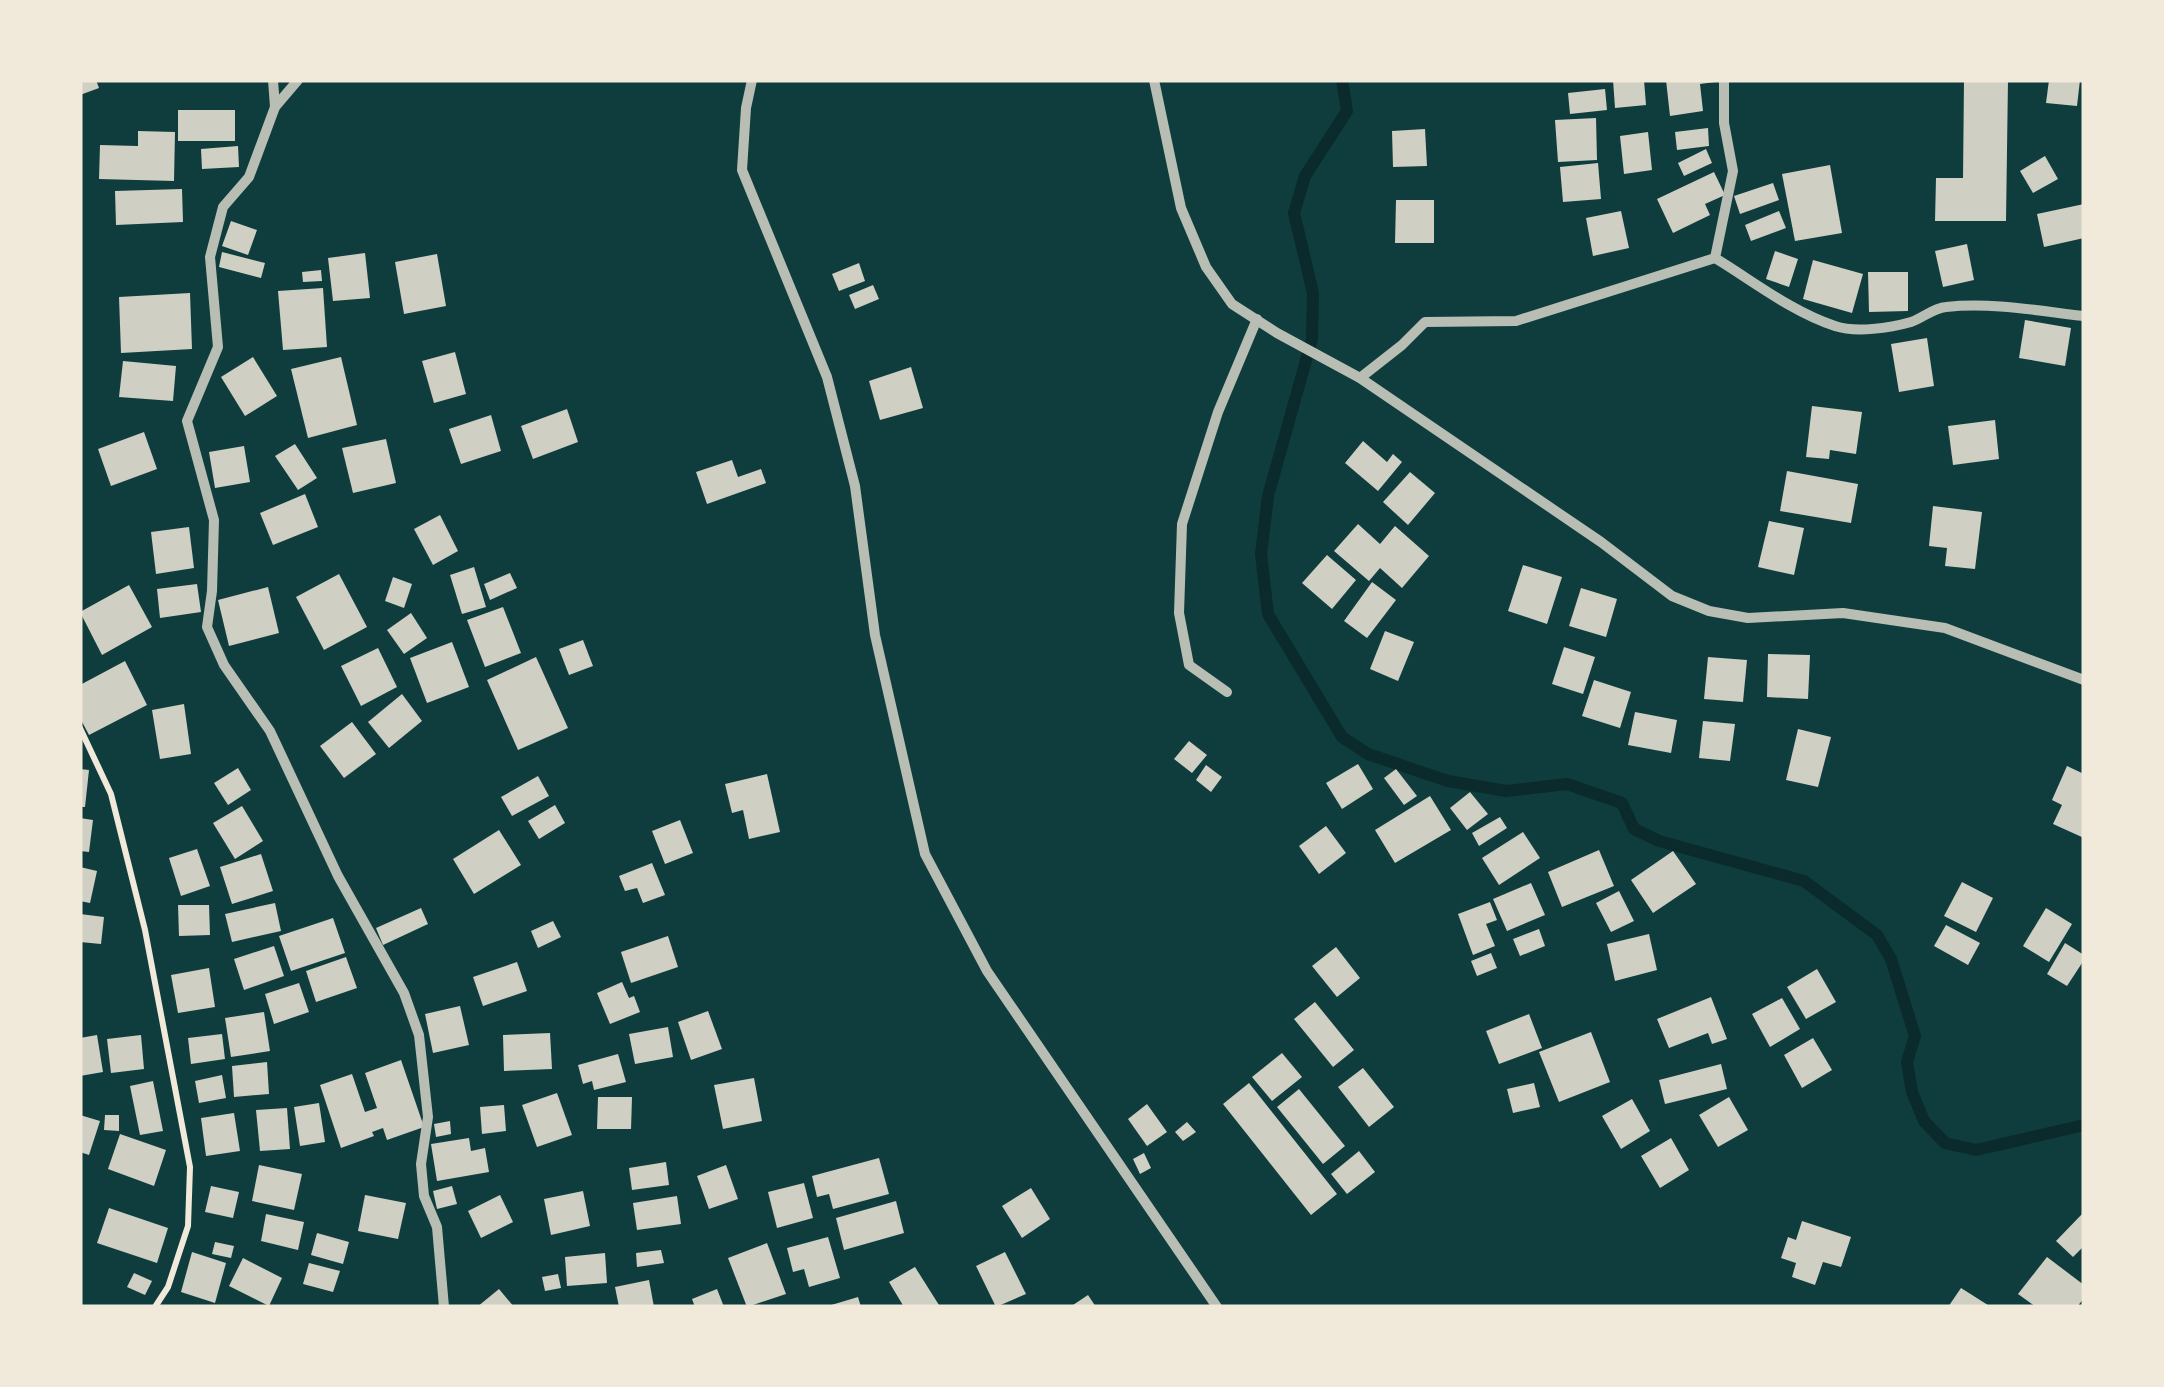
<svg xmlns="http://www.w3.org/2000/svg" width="2164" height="1387" viewBox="0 0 2164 1387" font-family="'Golos Text',sans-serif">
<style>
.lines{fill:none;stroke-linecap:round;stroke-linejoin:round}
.stream{stroke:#0a2a2b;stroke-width:12}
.building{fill:#cfcfc3}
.path{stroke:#f1e9da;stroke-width:6}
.minor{stroke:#b8beb3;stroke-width:10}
</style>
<rect width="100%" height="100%" fill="#0f3d3e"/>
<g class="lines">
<polyline class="stream" points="1342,80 1347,111 1305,176 1294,213 1313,293 1312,339 1268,496 1261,554 1268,614 1342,737 1368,754 1448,781 1506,791 1567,784 1622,803 1634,829 1659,841 1804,881 1877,935 1891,959 1915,1036 1907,1062 1912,1092 1924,1121 1945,1143 1976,1150 2084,1125"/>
</g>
<g class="building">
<polygon points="80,80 96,80 99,88 80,95"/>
<polygon points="1613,80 1644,80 1646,105 1615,108"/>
<polygon points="1666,80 1715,80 1715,82 1700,84 1703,111 1670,116"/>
<polygon points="1964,80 2008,80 2006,221 1935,221 1936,178 1963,178"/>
<polygon points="2049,80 2080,80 2077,106 2046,103"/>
<polygon points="1605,89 1607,110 1570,114 1568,93"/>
<rect x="178" y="110" width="57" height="31"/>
<polygon points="1596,118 1597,160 1558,162 1555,120"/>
<polygon points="1708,128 1709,146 1677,150 1675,132"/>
<polygon points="1425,129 1427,166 1393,167 1392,131"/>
<polygon points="138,131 175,132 174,181 99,179 100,145 138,146"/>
<polygon points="1648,132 1652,170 1624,174 1620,136"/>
<polygon points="238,146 239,167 202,169 201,149"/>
<polygon points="1706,149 1712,163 1684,176 1678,163"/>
<polygon points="2045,156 2058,179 2033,193 2020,171"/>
<polygon points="1598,163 1601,199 1563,202 1560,167"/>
<polygon points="1830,165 1842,233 1795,241 1782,174"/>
<polygon points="1714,172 1725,195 1705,204 1710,215 1673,233 1657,199"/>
<polygon points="1773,183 1779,200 1740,214 1734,196"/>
<polygon points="182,189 183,222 116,225 115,191"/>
<polygon points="1396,200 1434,200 1434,243 1395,243"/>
<polygon points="2084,204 2084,238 2044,247 2037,214"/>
<polygon points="1621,211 1629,248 1593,256 1586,218"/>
<polygon points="1779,211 1786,228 1751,241 1745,225"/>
<polygon points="231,221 257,230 248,255 222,246"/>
<polygon points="1967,244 1974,280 1943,287 1935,251"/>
<polygon points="1775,251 1798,259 1789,287 1766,279"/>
<polygon points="222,252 265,263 261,278 219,267"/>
<polygon points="365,253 370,298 333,301 328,258"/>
<polygon points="437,254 446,306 404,314 395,262"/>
<polygon points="1813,260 1863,274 1852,313 1803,299"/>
<polygon points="859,263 865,281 839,291 832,274"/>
<polygon points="321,270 322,281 303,282 302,272"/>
<polygon points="1868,272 1908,272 1908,311 1869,312"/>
<polygon points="873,285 879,299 855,309 849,295"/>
<polygon points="323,288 327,347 283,350 278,291"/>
<polygon points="190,293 192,349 121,353 119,297"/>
<polygon points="2025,320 2071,328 2065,366 2019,358"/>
<polygon points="1927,338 1934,386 1899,392 1891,344"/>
<polygon points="455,352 466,394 434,403 422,361"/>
<polygon points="253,357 277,396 245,416 221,377"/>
<polygon points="341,357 357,425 308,438 291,369"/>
<polygon points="123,361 176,366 173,401 119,397"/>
<polygon points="911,367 923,408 880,420 869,381"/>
<polygon points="1812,406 1862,412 1856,454 1830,450 1829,459 1806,457"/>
<polygon points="567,409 578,442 533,459 521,426"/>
<polygon points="491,415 501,451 461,464 449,429"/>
<polygon points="1995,420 1999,459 1953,465 1948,426"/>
<polygon points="144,432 157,469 111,486 98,449"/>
<polygon points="386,439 396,483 353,493 342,448"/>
<polygon points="1363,441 1387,462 1393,454 1402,462 1378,491 1345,463"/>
<polygon points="295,444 317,478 298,490 275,456"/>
<polygon points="244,446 250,482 215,488 209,452"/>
<polygon points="732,460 738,477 761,469 766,483 707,504 696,472"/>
<polygon points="1787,471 1858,484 1851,523 1780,511"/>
<polygon points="1410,472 1435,493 1408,525 1383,502"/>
<polygon points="305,494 318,527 273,545 260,513"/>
<polygon points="1933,506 1982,512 1975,569 1945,566 1947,548 1929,546"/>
<polygon points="440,515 458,551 433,565 414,529"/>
<polygon points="1769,521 1804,528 1794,575 1758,567"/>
<polygon points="1358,524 1380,544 1395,526 1429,556 1402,588 1380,568 1369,581 1334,551"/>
<polygon points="189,527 194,568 156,574 151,532"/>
<polygon points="1327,555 1356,580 1332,609 1302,583"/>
<polygon points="1523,565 1562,577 1547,624 1508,611"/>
<polygon points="474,567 486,607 462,614 450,575"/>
<polygon points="510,573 517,588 490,600 484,584"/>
<polygon points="339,574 367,627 324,650 296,597"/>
<polygon points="393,577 412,584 404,608 385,601"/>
<polygon points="1372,582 1396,600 1367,638 1344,621"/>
<polygon points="197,584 201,612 160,618 157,589"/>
<polygon points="129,585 152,627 102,655 80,612"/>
<polygon points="268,587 279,633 229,646 218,600"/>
<polygon points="1581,588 1617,599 1606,637 1569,626"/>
<polygon points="503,607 521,653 485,667 467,620"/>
<polygon points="411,613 427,638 404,654 387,630"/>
<polygon points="1385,631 1414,642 1398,681 1370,669"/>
<polygon points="583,640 593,666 569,675 559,649"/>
<polygon points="452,642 469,687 427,703 410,658"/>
<polygon points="1564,647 1595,657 1583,694 1552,684"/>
<polygon points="378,648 397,687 361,706 341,666"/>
<polygon points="1768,654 1810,655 1808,699 1767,697"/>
<polygon points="536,657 568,728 518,750 487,680"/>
<polygon points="1708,657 1747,660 1743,702 1704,699"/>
<polygon points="125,661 147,705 89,735 80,718 80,685"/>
<polygon points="1594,680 1631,692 1620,728 1582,716"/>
<polygon points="402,694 422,721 389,748 368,722"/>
<polygon points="184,704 191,754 160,759 152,710"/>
<polygon points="1635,712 1677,720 1671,753 1628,745"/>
<polygon points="1703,721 1735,724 1730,761 1699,758"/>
<polygon points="352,722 376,754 344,778 320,746"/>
<polygon points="1798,729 1831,737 1818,787 1786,780"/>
<polygon points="1189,741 1207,755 1192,773 1174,759"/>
<polygon points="1358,764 1373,789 1342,809 1326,783"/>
<polygon points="1206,765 1222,777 1211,792 1196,780"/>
<polygon points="2067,766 2084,774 2084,838 2053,824 2062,805 2052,800"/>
<polygon points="238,768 251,790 228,805 214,783"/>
<polygon points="80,769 89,770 85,807 80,807"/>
<polygon points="1396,769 1417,796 1404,805 1384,778"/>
<polygon points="767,774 780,832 749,839 743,810 732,813 725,784"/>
<polygon points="538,776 549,796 512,816 501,797"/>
<polygon points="1470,792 1488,814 1467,830 1450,808"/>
<polygon points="1430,796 1451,830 1395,863 1375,830"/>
<polygon points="555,805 565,823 539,839 528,821"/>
<polygon points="242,806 263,841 235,859 213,823"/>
<polygon points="1500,817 1507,828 1479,846 1472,833"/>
<polygon points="80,818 93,820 89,852 80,851"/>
<polygon points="680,820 693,853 665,864 652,831"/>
<polygon points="1326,826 1346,853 1319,874 1299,846"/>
<polygon points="499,830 521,865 474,894 453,859"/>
<polygon points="1523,832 1540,858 1499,885 1482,858"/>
<polygon points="197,849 210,886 181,896 169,858"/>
<polygon points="1599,850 1614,886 1562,907 1548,872"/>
<polygon points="1673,851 1696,884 1653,913 1631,880"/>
<polygon points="261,854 273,891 232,904 220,867"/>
<polygon points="652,863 665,895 643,903 637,888 625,891 619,876"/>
<polygon points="80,867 97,871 90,903 80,901"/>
<polygon points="1962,882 1993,898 1976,932 1944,916"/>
<polygon points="1531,883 1545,915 1507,931 1493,899"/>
<polygon points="1619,891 1634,921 1611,932 1596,903"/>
<polygon points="1490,902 1497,920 1486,924 1495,946 1473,955 1458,914"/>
<polygon points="275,903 281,931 232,942 225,914"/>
<polygon points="178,905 209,905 210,935 179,936"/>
<polygon points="421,908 428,924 383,945 376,928"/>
<polygon points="2046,908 2072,924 2049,962 2023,946"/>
<polygon points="80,914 104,917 101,944 80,942"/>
<polygon points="333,918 345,953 291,971 279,936"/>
<polygon points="553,921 561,937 538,948 531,931"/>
<polygon points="1946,925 1980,943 1968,965 1934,946"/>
<polygon points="1539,929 1545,946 1520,956 1513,939"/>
<polygon points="1649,934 1657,970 1615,981 1607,944"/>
<polygon points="668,936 678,967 631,983 621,952"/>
<polygon points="2065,943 2084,955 2084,960 2067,986 2047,974"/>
<polygon points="274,946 284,976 244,990 234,959"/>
<polygon points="1336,947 1360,978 1337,997 1312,966"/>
<polygon points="1491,953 1497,968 1477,976 1471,961"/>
<polygon points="346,957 357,988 316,1002 306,971"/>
<polygon points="517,962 527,991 483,1006 473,977"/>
<polygon points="209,968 215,1007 178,1013 171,975"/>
<polygon points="1817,969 1836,1002 1806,1019 1787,987"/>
<polygon points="622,982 629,998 634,996 640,1012 610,1024 597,993"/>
<polygon points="299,983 309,1012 274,1024 265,994"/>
<polygon points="1711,997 1727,1039 1712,1044 1708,1033 1669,1048 1657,1019"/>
<polygon points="1782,998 1800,1029 1770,1047 1752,1014"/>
<polygon points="1315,1002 1354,1050 1333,1067 1294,1019"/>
<polygon points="460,1006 469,1045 433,1053 425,1014"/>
<polygon points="708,1011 722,1049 691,1060 678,1022"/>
<polygon points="264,1012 270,1051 231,1057 225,1018"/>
<polygon points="1529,1014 1542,1048 1499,1064 1486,1031"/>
<polygon points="668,1027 673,1057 635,1064 629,1034"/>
<polygon points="1591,1032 1610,1082 1559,1102 1539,1052"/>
<polygon points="550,1033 552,1069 504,1071 503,1035"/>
<polygon points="222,1034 225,1059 191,1064 188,1038"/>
<polygon points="97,1035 103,1072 80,1076 80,1038"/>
<polygon points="141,1035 144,1069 111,1073 107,1039"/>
<polygon points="1813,1038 1832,1070 1802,1088 1784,1055"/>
<polygon points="1282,1053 1302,1077 1272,1101 1252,1077"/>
<polygon points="618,1054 626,1082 594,1090 592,1081 583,1084 578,1065"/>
<polygon points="401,1060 424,1127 387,1140 383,1128 372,1132 374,1136 341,1148 320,1085 352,1074 365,1112 377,1108 365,1073"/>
<polygon points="267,1062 269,1094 234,1097 232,1066"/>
<polygon points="1721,1064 1727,1089 1665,1104 1659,1080"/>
<polygon points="1363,1068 1394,1107 1369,1127 1338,1087"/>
<polygon points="222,1075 226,1098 199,1103 195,1081"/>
<polygon points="754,1078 762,1121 723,1129 714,1085"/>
<polygon points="153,1081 163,1131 140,1135 130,1086"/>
<polygon points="1249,1083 1337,1194 1311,1215 1223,1104"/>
<polygon points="1534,1083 1540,1107 1513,1113 1507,1089"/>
<polygon points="1299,1089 1345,1146 1323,1164 1277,1107"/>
<polygon points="557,1093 572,1135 537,1147 522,1105"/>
<polygon points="598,1097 632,1097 631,1129 597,1129"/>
<polygon points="1729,1097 1748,1130 1718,1147 1699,1115"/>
<polygon points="1632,1099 1650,1131 1621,1149 1602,1116"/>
<polygon points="319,1103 325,1142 300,1146 294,1107"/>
<polygon points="1147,1104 1167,1132 1147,1146 1128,1119"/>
<polygon points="504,1105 506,1131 482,1134 480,1107"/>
<polygon points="287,1108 290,1149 260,1151 256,1110"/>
<polygon points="234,1113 240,1151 206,1156 201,1118"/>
<polygon points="80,1115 100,1121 89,1155 80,1152"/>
<polygon points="105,1115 119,1115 119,1131 104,1130"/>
<polygon points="450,1121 451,1134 436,1137 434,1124"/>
<polygon points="1187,1122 1196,1132 1183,1141 1175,1132"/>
<polygon points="120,1134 166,1150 154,1186 108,1169"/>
<polygon points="469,1138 471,1151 485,1148 489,1172 437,1181 431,1144"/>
<polygon points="1671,1138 1689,1170 1660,1188 1641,1156"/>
<polygon points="1359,1151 1375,1172 1347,1194 1331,1174"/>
<polygon points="1144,1153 1151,1168 1140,1174 1133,1159"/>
<polygon points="879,1158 889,1194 833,1209 829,1194 817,1197 812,1176"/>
<polygon points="666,1162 669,1185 632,1190 629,1168"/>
<polygon points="259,1165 302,1174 294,1210 252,1201"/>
<polygon points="726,1165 738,1199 709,1209 697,1176"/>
<polygon points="804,1183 813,1218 777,1228 768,1192"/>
<polygon points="211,1186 239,1192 233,1218 205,1212"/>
<polygon points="452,1186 457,1204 437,1209 433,1191"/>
<polygon points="1031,1188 1050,1219 1022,1238 1002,1206"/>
<polygon points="583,1191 590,1226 551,1235 544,1199"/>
<polygon points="365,1195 406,1203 398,1239 358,1231"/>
<polygon points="500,1195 513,1222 481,1238 468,1211"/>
<polygon points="677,1196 681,1224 637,1230 633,1203"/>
<polygon points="896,1201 904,1233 844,1250 836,1218"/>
<polygon points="109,1208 168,1228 157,1263 97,1243"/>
<polygon points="2084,1212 2084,1246 2073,1257 2056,1241"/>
<polygon points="266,1214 304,1222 298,1250 261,1241"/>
<polygon points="1802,1221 1851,1237 1841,1267 1823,1262 1815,1285 1792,1277 1796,1263 1781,1258 1788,1237 1796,1240"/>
<polygon points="317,1233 349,1242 343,1264 311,1255"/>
<polygon points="828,1237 840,1278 809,1287 804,1269 793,1272 787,1248"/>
<polygon points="215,1242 234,1246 231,1258 212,1254"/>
<polygon points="767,1243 786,1294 747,1307 728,1258"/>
<polygon points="661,1250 664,1263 637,1267 636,1253"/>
<polygon points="192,1252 226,1263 215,1303 181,1292"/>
<polygon points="1005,1252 1026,1294 996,1307 976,1266"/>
<polygon points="605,1253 607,1283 567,1286 565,1257"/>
<polygon points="2047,1257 2084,1285 2084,1298 2077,1307 2036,1307 2018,1294"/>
<polygon points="243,1258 282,1278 269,1306 229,1286"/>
<polygon points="309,1263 340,1271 333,1292 303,1284"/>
<polygon points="915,1267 939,1305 935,1307 904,1307 889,1282"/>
<polygon points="134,1273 152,1281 145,1295 127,1287"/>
<polygon points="558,1274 561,1288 545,1291 542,1277"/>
<polygon points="649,1280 654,1307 619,1307 615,1287"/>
<polygon points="1961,1288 1991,1307 1948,1307"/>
<polygon points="499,1289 514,1307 477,1307"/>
<polygon points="717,1289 724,1307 695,1307 692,1299"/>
<polygon points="1088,1295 1096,1307 1070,1307"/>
<polygon points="858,1297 861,1307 828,1307 828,1306"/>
</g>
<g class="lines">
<polyline class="path" points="80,728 111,794 145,930 190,1167 188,1226 168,1287 155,1307"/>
<g class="minor">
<polyline points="273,80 275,107"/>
<polyline points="298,80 275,107 249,177 223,207 210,257 218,347 187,421 214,520 212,591 207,627 224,665 270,731 338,876 404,993 419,1035 428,1117 421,1164 424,1196 437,1227 444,1307"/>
<polyline points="752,80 746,108 742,170 827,377 855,486 875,635 925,854 987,971 1217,1307"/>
<polyline points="1154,80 1181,208 1206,267 1232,304 1277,333 1360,378 1601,542 1672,596 1709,611 1748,618 1843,613 1945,628 2084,680"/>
<path d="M1724,80V123L1733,171L1715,258C1753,281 1792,312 1835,326C1856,333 1890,328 1911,322C1923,318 1933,308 1946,307C1992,302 2039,311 2084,316"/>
<polyline points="1360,378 1402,345 1425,322 1516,321 1715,258"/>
<polyline points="1227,692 1189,665 1179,613 1182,524 1218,412 1257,319"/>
</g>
</g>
<rect width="2164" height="1387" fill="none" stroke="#f1e9da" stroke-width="165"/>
</svg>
